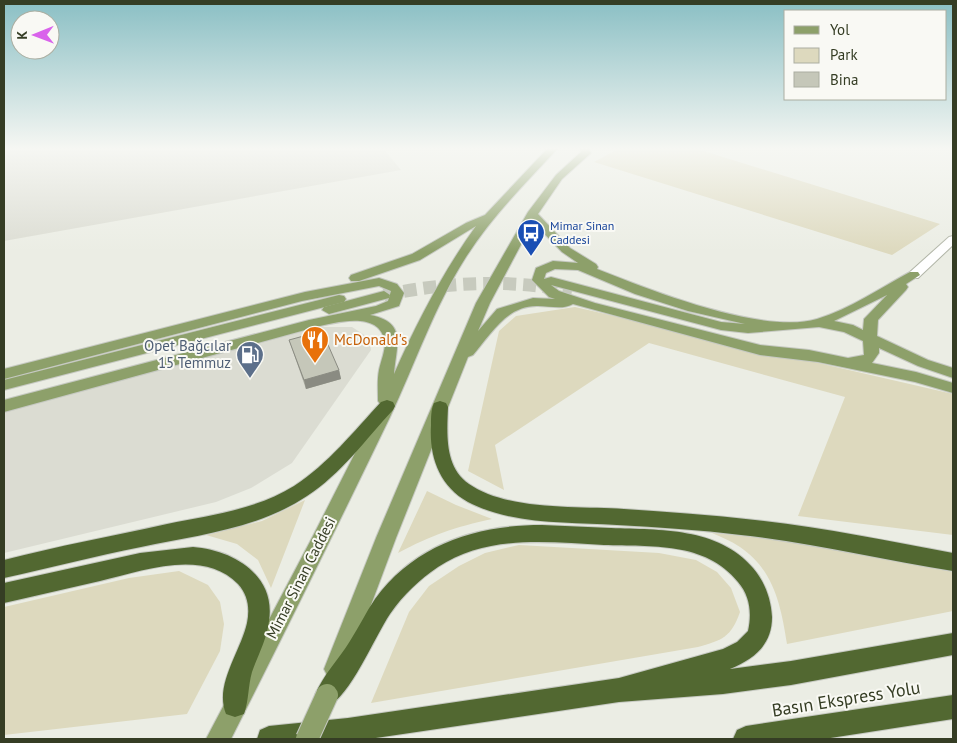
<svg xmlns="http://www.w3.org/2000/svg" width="957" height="743" viewBox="0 0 957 743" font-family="'PT Sans',sans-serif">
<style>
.built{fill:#dbdcd2}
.green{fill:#ddd9be}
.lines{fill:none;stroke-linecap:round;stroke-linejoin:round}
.major-tunnel{stroke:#c7cabe;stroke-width:13;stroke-dasharray:13 7;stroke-linecap:butt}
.minor-casing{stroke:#b1b5a7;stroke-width:2}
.major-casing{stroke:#c6c9c2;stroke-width:2}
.highway-casing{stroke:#c6c9c2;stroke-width:2}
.minor{fill:#fff;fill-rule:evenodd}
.major{fill:#8da06a;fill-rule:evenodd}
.highway{fill:#526831;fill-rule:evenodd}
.major-bridge-casing{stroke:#c6c9c2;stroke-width:24;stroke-linecap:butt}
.major-bridge{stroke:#8da06a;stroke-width:22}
.wall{fill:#a9ab9f}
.shaded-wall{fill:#8a8b82}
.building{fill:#c5c7b9;stroke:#8a8b82}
.labels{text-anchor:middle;stroke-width:4;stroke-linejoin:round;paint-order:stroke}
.far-transit-label{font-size:12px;fill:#164399;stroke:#f9f9f4;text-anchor:start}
.food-label{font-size:15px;fill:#c56008;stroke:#f9f9f4;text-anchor:start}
.service-label{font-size:15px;fill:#4e5e75;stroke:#f9f9f4;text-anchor:end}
.street-label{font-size:15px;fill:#353d24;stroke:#f9f9f4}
.near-street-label{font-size:18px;fill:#353d24;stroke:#f9f9f4}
</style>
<rect width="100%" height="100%" fill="#ebede4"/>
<g class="built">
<polygon points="4,148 383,148 401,170 4,241"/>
<polygon points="319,327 352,327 369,338 371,350 292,463 251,488 216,502 4,553 4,411"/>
</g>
<g class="green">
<polygon points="620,148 694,148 940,224 892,255 594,162"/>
<polygon points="575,307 953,394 953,535 798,516 845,397 649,343 495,445 504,490 468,471 499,331 516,316"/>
<path d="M427,491L456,505L492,519C455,527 432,535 398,553Z"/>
<polygon points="305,500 271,588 258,560 237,544 206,535 262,521"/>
<path d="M712,533L800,541L953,572V611L787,644C781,606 774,570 740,547C731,541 721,537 712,533Z"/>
<path d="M519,545L659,553L696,560L717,572L731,588L740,612C731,637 723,640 698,647L371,703L409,612L429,586L459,566L485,553Z"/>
<polygon points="179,571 208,585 220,602 224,624 220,651 187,714 4,735 4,607 129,578"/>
</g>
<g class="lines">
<path class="major-tunnel" d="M384,295C448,282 508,279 572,291"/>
<defs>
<polygon id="minor" points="953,236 953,245 918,278 910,278 908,275 910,272 949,237"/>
<g id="major">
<path d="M548,148H558C526,183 492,216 466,257C434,307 415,364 390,417C338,525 285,632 231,739H206L313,536L380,404L378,401C378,391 377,380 379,370C381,361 385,351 385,343C381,310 337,322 316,327L4,412V400L309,320L376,306L388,301L391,291L379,286L302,301L4,379V369L305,292L379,278L397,284L404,293L399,306L370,315C408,322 396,346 394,374C417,322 443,272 476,226L420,260L359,281H351L349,278L351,275L412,254L466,223L485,215Z"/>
<path d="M580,148H588L591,153L562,179L538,214L570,248L596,264L598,267L597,269C650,290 763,335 817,319C850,309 880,288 910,272H918L920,275L906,284L908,287L906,290L878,320L877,336L928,360L953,368V378L918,366L879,348V353L872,363L916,372L953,383V393L915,382L818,362L760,355L573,304C564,310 549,306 538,306C507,305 491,334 473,355L468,357L396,538L344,677L336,681L328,677L324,669L376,538L476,303L528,212L556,175L581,152ZM533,222L562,252L578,263L553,261L536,268L532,280L549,297L555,299L533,298L497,309L478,331L490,303ZM555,269L578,270L635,294L688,311L745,324L721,322L551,277L544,279L546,273ZM551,285L721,330L748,333L819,327L844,332L863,341L864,355L848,358L809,350L760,345L595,303L559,291ZM887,295L864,319L863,330L853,325L834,321Z"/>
<polygon points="384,291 390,295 389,298 329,314 322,310 324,307"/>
<polygon points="339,295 344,296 346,299 344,302 4,390 4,380"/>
</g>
<g id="highway">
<path d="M387,400L393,402L395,406L393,410C366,439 341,474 307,496C258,529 197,535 141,547C95,556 49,568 4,578V560C58,546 113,536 167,524C211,515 255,510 294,486C328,464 354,431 381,402Z"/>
<path d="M440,401L446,403L448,407C447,433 444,467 469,484C508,511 578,506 624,509C668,512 712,515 755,520C822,527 887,541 953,553V571C882,560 813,543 741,535C700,530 658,527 617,525C569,522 512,525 468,502C439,486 429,456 431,425C431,418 431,409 434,403Z"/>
<path d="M542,525C565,526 588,527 611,528C660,530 718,527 753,568C765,582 771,599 772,617C772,645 754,659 730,669L791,661L953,633V655L791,685L723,694L619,702L369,739H257L260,730L269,726L348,718L619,678L723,649L737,642L748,631C752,613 750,596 738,582C705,541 651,547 604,545C549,542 487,534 438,567C420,579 403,595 390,614C375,636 350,697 327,707L319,703L315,695C323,675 339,659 350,641C359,627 366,612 375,599C415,544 477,525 542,525Z"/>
<path d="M193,547C233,550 276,575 269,621C267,639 258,655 252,672C248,686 249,700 244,714L235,717L226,714C214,685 241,651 247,623C250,608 248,595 238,584C203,548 142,571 100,581C68,588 36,596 4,603V583L140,553Z"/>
<polygon points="953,695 953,719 824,739 733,739 737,730 746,726"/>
</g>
</defs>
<use href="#minor" class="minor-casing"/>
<use href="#major" class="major-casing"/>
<use href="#highway" class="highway-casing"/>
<use href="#minor" class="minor"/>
<use href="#major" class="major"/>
<use href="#highway" class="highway"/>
<defs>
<polyline id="major-bridge" points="307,739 327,695"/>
</defs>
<use href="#major-bridge" class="major-bridge-casing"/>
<use href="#major-bridge" class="major-bridge"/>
</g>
<polygon class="wall" points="289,340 339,370 341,379 306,389"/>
<polygon class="shaded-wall" points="339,370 341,379 306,389 304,380"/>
<polygon class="building" points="322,331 339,370 304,380 289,340"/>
<linearGradient id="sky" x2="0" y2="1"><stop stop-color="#8abfc4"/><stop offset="0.59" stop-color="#f6f7f3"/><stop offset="1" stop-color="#f6f7f3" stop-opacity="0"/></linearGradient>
<rect width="957" height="252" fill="url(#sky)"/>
<defs>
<symbol id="bus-pin" viewBox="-11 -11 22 30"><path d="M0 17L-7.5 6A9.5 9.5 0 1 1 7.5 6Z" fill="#1a4fb4" stroke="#f9f9f4"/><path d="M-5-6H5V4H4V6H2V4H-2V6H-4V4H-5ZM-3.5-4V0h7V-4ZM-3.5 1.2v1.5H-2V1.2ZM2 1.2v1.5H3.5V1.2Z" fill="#fff"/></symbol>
<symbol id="restaurant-pin" viewBox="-11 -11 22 30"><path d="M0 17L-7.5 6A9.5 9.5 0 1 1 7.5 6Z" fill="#e8710a" stroke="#f9f9f4"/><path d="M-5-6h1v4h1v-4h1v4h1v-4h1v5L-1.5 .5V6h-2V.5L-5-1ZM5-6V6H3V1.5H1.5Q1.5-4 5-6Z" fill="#fff"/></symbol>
<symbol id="fuel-pin" viewBox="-11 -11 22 30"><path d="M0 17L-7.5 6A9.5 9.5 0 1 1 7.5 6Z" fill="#5c6f8a" stroke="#f9f9f4"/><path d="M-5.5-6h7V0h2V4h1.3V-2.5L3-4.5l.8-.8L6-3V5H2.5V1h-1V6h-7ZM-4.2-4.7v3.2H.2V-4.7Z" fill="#fff"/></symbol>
</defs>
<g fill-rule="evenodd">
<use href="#bus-pin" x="515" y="217" width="32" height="43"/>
<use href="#restaurant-pin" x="299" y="324" width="32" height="43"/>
<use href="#fuel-pin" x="234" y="339" width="32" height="43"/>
</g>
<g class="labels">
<g class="far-transit-label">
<text x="550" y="230">Mimar Sinan<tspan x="550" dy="14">Caddesi</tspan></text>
</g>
<g class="food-label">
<text x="334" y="345">McDonald's</text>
</g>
<g class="service-label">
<text x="231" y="351">Opet Bağcılar<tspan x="231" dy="17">15 Temmuz</tspan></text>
</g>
<g class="street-label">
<text transform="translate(301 578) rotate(-63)" y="5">Mimar Sinan Caddesi</text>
</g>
<g class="near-street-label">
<text transform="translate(846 699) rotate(-9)" y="6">Basın Ekspress Yolu</text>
</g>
</g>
<rect width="957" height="743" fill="none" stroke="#353d24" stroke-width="10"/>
<rect x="784" y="10" width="162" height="90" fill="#f9f9f4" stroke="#abaea1"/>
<rect x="794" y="26" width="25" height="8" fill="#8da06a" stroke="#abaea1"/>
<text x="830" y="35" font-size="15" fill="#353d24">Yol</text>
<rect x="794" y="48" width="25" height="15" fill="#ddd9be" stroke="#abaea1"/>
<text x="830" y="60" font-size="15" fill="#353d24">Park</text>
<rect x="794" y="72" width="25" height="15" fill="#c5c7b9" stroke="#abaea1"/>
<text x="830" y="85" font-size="15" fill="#353d24">Bina</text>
<g transform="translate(35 35) rotate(269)"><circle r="24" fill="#f9f9f4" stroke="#abaea1"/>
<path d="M0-4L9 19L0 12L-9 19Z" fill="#d963eb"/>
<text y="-8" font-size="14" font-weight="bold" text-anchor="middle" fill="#353d24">K</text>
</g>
</svg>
